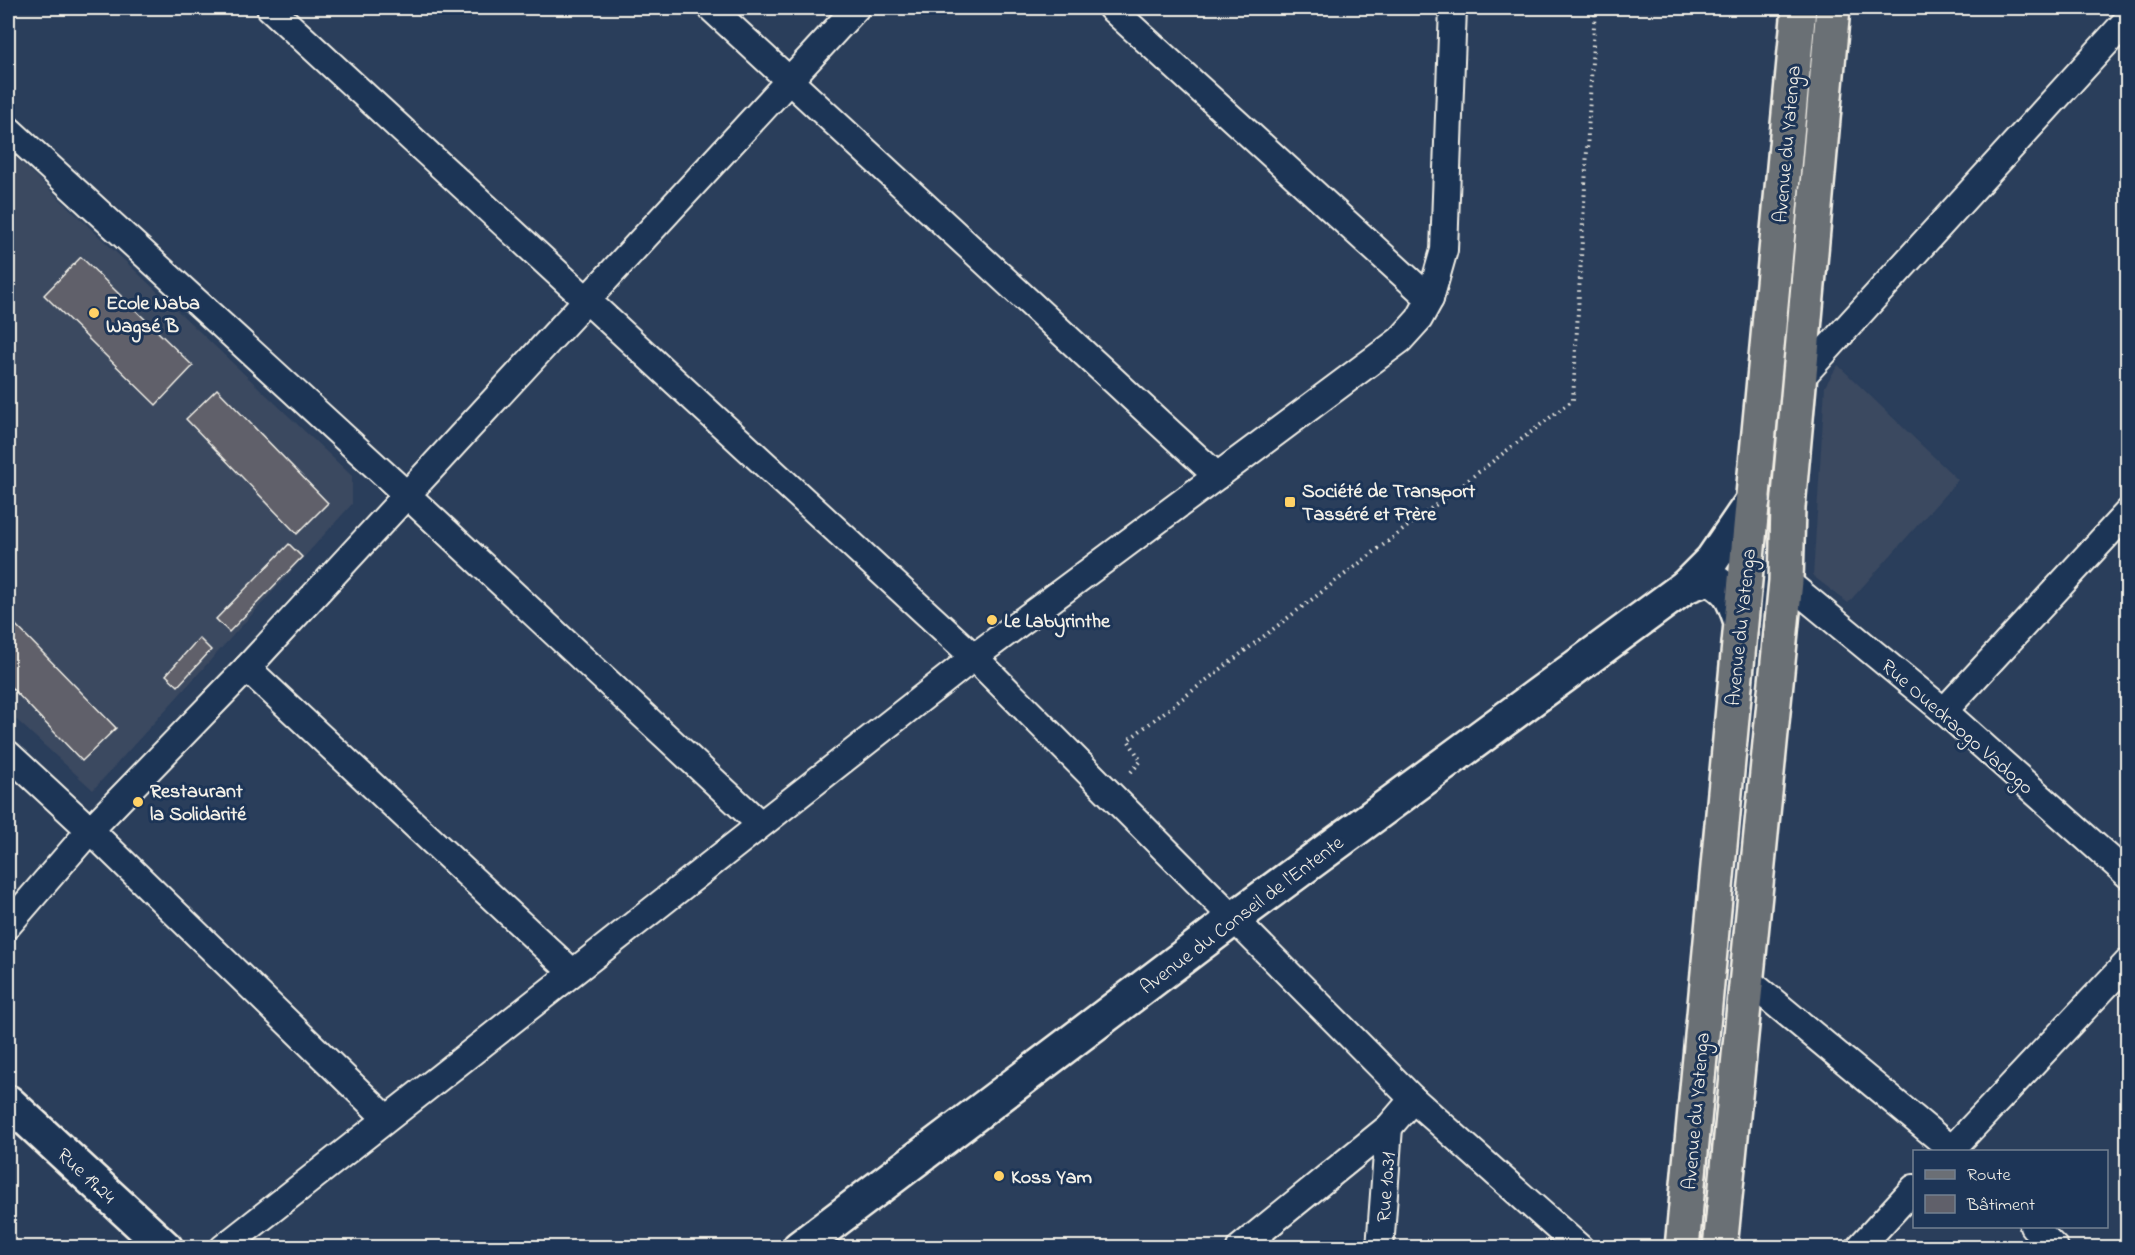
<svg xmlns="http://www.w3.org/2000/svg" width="2135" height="1255" viewBox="0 0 2135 1255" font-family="'Indie Flower',sans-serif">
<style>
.built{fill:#3a4860}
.building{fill:#60606a;stroke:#f4f1e8;stroke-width:1.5}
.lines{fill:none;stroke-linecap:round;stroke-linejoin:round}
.minor-casing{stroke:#f4f1e8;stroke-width:30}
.tertiary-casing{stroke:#f4f1e8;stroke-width:38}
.primary-casing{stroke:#f4f1e8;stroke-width:38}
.path{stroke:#f4f1e8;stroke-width:4;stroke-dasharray:1.5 4.5;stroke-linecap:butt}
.minor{stroke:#1d3557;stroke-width:26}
.tertiary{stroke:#1d3557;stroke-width:33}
.primary{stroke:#6b6f75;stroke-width:33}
.poi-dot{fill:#ffd166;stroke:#1d3557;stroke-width:2}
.labels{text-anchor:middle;stroke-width:6;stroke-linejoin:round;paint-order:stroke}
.street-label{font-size:20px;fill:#f4f1e8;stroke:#1d3557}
.poi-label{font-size:20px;font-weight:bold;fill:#f4f1e8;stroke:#1d3557;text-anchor:start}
</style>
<rect width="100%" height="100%" fill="#2a3e5b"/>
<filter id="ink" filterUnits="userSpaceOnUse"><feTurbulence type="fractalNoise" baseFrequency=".0167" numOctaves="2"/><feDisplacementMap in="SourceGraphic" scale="12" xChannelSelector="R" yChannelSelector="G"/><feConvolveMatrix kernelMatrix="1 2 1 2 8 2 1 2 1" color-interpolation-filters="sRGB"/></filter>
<g filter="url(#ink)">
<g class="built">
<polygon points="8,150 352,476 352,504 93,790 8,712"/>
<polygon points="1838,365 1958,480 1848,603 1813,576 1825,386"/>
</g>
<g class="building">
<polygon points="81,257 193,366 156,405 44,295"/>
<polygon points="217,389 328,503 297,534 186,419"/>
<polygon points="289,544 302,557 229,632 216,619"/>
<polygon points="8,617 116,728 82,761 8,684"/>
<polygon points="199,638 211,650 178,686 166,675"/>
</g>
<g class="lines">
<defs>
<g id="minor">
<polyline points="270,8 974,657 1413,1099 1580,1248"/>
<polyline points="711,8 1217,476"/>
<polyline points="1111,8 1430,299"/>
<polyline points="8,129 407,495 760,824"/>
<polyline points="1800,379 2128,19"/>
<polyline points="1786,581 1944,711 2128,875"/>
<polyline points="247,668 572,972"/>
<polyline points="1944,711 2128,512"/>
<polyline points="8,754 90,830 386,1118"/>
<polyline points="8,925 90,830 247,668 856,8"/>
<polyline points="1746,979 1955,1152"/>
<polyline points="1949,1152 2128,962"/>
<polyline points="2033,1226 2055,1248"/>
<polyline points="223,1248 974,657 1400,340 1419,319 1430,299 1444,250 1453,8"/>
<polyline points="1240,1248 1389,1127 1413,1099"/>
<polyline points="1380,1248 1389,1127"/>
<polyline points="1859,1248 1914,1188"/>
</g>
<g id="tertiary">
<path d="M1686,586L1708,578C1729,588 1733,598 1740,619"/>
<polyline points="8,1102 166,1248"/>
<polyline points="799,1248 1232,920 1686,586 1712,560 1753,500"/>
</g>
<g id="primary">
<polyline points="1682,1248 1799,8"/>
<polyline points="1720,1248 1786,581 1788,507 1833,8"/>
</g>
</defs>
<use href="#minor" class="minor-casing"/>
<use href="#tertiary" class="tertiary-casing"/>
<use href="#primary" class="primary-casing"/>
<polyline class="path" points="1131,772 1141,761 1128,740 1573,400 1595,8"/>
<use href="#minor" class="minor"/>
<use href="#tertiary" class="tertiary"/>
<use href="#primary" class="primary"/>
</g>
</g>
<g class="poi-dot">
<circle cx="94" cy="313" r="6"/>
<rect x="1284" y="496" width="12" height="12" rx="3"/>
<circle cx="992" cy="620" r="6"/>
<circle cx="138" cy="802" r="6"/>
<circle cx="999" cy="1176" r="6"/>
</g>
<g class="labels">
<g class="street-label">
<text transform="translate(1786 144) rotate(-85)" y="7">Avenue du Yatenga</text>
<text transform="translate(1740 627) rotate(-84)" y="7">Avenue du Yatenga</text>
<text transform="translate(1958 726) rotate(41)" y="7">Rue Ouedraogo Vadogo</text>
<text transform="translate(1241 914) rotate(-37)" y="7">Avenue du Conseil de l'Entente</text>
<text transform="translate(1695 1111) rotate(-85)" y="7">Avenue du Yatenga</text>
<text transform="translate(87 1175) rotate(43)" y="7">Rue 19.24</text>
<text transform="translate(1385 1187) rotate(-86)" y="7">Rue 10.31</text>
</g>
<g class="poi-label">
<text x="106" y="309">Ecole Naba<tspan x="106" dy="23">Wagsé B</tspan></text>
<text x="1302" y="497">Société de Transport<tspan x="1302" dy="23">Tasséré et Frère</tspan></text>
<text x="1004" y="627">Le Labyrinthe</text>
<text x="150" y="797">Restaurant<tspan x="150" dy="23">la Solidarité</tspan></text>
<text x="1011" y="1183">Koss Yam</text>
</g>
</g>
<rect width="2135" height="1255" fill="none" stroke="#1d3557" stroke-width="30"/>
<rect x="15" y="15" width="2105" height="1225" fill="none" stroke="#f4f1e8" stroke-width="2" filter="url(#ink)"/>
<rect x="1913" y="1150" width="195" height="78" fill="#1d3557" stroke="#738091" stroke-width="1.5"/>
<rect x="1925" y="1170" width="30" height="9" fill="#6b6f75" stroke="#738091" stroke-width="1.5"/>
<text x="1967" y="1180" font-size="18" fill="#f4f1e8">Route</text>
<rect x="1925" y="1195" width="30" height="18" fill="#60606a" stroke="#738091" stroke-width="1.5"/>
<text x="1967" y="1210" font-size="18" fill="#f4f1e8">Bâtiment</text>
</svg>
